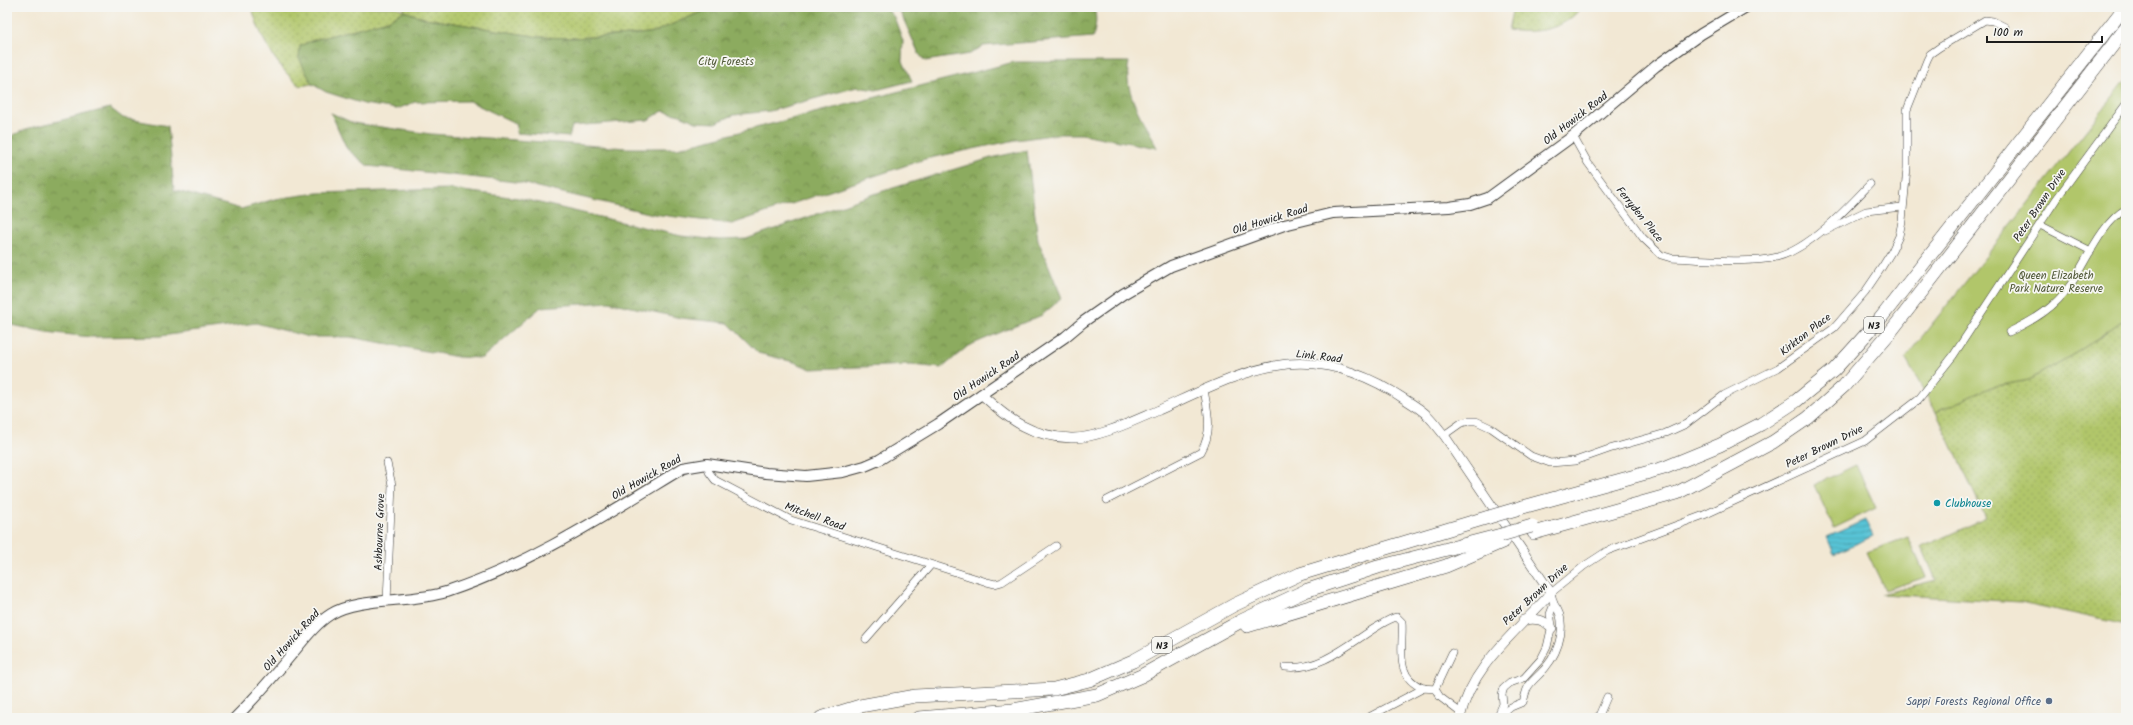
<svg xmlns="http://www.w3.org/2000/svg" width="2133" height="725" viewBox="0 0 2133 725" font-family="Kalam,sans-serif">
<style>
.grass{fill:url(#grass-dots);stroke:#667143}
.forest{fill:url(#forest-crowns);stroke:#54643d}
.park{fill:#b1c66a;stroke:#667143}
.water{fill:url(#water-rules);stroke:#3a7078}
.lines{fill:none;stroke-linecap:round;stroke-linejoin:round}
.minor-casing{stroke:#3c3b38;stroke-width:8}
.tertiary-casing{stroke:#3c3b38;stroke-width:10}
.secondary-casing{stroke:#3c3b38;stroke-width:12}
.motorway-casing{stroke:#3c3b38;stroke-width:14}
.minor{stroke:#fff;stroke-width:7}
.tertiary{stroke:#fff;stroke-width:9}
.secondary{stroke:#fff;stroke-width:10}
.motorway{stroke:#fff;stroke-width:13}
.motorway-bridge-casing{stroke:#3c3b38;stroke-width:14;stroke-linecap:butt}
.motorway-bridge{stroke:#fff;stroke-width:13}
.culture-dot{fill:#0f9aa8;stroke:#f6f6f2;stroke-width:1.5}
.service-dot{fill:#5c6f8a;stroke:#f6f6f2;stroke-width:1.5}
.labels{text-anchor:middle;stroke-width:3.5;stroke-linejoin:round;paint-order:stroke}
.shield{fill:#f6f6f2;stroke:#5d5d5c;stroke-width:1}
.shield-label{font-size:10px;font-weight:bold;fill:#1c1c1c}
.park-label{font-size:11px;fill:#505837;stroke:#f6f6f2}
.street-label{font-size:11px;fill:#1c1c1c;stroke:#f6f6f2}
.culture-label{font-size:11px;fill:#0d838f;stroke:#f6f6f2;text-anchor:start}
.service-label{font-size:11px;fill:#4e5e75;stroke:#f6f6f2;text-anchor:end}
</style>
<defs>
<pattern id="grass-dots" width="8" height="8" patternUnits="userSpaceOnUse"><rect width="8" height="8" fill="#b1c66a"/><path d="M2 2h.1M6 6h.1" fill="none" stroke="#98aa5b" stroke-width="1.8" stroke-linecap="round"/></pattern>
<pattern id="forest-crowns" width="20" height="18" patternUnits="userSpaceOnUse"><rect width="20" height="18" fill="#8cab5e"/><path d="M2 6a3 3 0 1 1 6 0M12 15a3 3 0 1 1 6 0" fill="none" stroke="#728a4d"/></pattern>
<pattern id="water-rules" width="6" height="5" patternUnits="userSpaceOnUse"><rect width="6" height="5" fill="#59c3d5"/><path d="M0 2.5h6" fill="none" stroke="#4da7b6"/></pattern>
</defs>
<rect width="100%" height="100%" fill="#f6f6f2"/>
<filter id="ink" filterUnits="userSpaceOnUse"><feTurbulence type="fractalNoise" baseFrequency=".025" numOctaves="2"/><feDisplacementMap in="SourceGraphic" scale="8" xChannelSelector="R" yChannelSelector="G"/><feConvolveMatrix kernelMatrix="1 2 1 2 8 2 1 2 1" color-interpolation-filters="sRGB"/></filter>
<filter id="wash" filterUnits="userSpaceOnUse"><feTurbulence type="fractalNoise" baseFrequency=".012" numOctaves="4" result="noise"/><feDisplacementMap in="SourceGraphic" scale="16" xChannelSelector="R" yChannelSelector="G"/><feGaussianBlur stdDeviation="0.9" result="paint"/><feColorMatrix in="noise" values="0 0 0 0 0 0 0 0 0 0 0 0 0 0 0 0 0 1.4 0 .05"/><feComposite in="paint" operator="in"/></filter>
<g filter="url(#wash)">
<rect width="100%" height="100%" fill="#f2e8d4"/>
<g class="grass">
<path d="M252,7H396L404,10V7H713L654,32L633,35L571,38L539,37L466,25L424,18L404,11L388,20L311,41L300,46L312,84L300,86C276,66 259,37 252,7Z"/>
<path d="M1513,7H1581C1566,30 1534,34 1508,30Z"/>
<polygon points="2126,318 2126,625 2021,602 1881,594 1936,580 1922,547 1986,518 1936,412 1991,387 2029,380 2079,351"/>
</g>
<g class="forest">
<polygon points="713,7 885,7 894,17 903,41 902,59 912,81 876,90 857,87 770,111 734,115 715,123 696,122 680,115 663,111 648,120 572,126 569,137 516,133 517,124 469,101 415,102 397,109 364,104 326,92 312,84 299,58 300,46 311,41 388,20 404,11 424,18 466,25 539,37 571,38 633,35 654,32"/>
<path d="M898,7H1094C1097,18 1096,26 1093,37L983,46L970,54L925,61L919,54Z"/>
<path d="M1014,62H1129C1122,92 1144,121 1157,148L1082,134H1059L1016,140L925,159L732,224L653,214L516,182L368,166L347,149L331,113L353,123L431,134L627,148H677Z"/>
<polygon points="110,108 123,118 168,126 174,190 241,209 275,199 317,193 448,189 518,198 681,236 719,240 746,239 880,192 991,158 1027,150 1038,240 1062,298 1042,315 968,346 942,368 911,365 811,369 794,362 758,353 728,323 681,318 609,302 541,307 482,358 458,357 350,337 309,337 256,323 161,336 90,337 46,332 7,324 7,138 26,129"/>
</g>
<g class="park">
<polygon points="2126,80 2126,318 2079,351 2029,380 1991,387 1936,412 1905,358"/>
<polygon points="1856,465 1876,508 1834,528 1814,485"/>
<polygon points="1908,537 1926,577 1885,590 1867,552"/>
</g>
<polygon class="water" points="1865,520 1873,536 1834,554 1827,537"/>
</g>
<g filter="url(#ink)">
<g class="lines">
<defs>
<g id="minor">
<path d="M1573,136L1588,163L1643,238L1661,255L1671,258C1699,259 1752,264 1777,257C1811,248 1847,208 1870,184"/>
<polyline points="2040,225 2091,251"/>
<polyline points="1825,231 1866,211 1902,207"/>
<path d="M2009,332C2034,320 2055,308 2071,284C2086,262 2102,222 2126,209"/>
<polyline points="1444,435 1461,423 1469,421 1476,421 1491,428 1531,456 1550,463 1575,461 1609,449 1666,433 1686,424 1724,395 1778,368 1834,328 1865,292 1882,267 1892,251 1899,236 1902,221 1907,168 1907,110 1927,60 1930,54 1940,47 1985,20 1993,21 2005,27"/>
<polyline points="387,463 392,485 387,602"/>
<polyline points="707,464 709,472 715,480 791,520 987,582 995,584 1002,582 1056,546"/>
<path d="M1107,500L1201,452C1213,431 1208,412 1204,390"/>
<polyline points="866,639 930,566"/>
<polyline points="1452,653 1435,689 1440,697 1461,713"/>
<path d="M1285,667C1319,671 1348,645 1375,628C1382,624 1390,618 1397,617L1402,622C1404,645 1393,677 1423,688C1426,689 1431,688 1435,689"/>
<polyline points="1367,718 1424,688"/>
<polyline points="1497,718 1503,704 1502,694 1504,688 1510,683 1524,678 1541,659 1547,647 1552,625 1550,614 1554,604 1551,593 1584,566 1607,551 1704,515 1865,441 1918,400 1953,356 2057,198 2126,104"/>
<path d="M1498,718L1511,707L1523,702C1525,697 1525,692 1528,687C1532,680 1541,674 1546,667C1560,650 1568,621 1554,604"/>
<polyline points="1598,718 1607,697"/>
</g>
<g id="tertiary">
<path d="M981,394C1008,419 1031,437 1071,438C1097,439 1135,420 1159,410C1199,392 1243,369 1287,364C1330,360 1372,377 1406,400C1414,405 1422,410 1428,416C1434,422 1439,429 1444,435L1551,593C1517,632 1472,664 1460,718"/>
<path d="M1523,620C1536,618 1543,619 1552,628"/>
</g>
<path id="secondary" d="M235,718C255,698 273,677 291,655C303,641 315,624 331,614C358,597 412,603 446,592C531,564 607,514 683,468L707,464L766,473L806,476L843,472L865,466L879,460L938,424L1065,337L1083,322L1123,294L1171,266L1284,225L1333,213L1449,207L1470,204L1488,198L1573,136L1656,66L1701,34L1746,7"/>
<g id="motorway">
<polyline points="1523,507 1664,468 1720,445 1761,424 1796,401 1834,370 1880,319 2125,7"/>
<polyline points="1534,533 1677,493 1773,442 1808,418 1844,386 1892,330 2126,28"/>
<polyline points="1247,626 1446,566 1504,541"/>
<polyline points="821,718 860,706 915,696 1054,689 1089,680 1133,661 1234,605 1300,574 1489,517"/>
<polyline points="919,718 1013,710 1097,695 1141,676 1241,621 1305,591 1378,567 1501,535"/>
</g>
</defs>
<use href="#minor" class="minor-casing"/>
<use href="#tertiary" class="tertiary-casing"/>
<use href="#secondary" class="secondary-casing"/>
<use href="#motorway" class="motorway-casing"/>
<use href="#minor" class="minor"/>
<use href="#tertiary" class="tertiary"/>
<use href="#secondary" class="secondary"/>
<use href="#motorway" class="motorway"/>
<defs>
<g id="motorway-bridge">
<polyline points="1489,517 1523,507"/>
<polyline points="1501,535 1532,526"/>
</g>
</defs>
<use href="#motorway-bridge" class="motorway-bridge-casing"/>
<use href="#motorway-bridge" class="motorway-bridge"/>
</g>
</g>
<circle class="culture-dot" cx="1937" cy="503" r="4"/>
<circle class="service-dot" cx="2049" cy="701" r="4"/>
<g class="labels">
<g class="shield">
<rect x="1864" y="317" width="20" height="16" rx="3"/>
<rect x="1152" y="637" width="20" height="16" rx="3"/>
</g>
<g class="shield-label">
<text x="1874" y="329">N3</text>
<text x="1162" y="649">N3</text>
</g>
<g class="park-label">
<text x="726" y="65">City Forests</text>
<text x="2056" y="279">Queen Elizabeth<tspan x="2056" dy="13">Park Nature Reserve</tspan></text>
</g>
<g class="street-label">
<text transform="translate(1575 118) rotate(-38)" y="4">Old Howick Road</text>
<text transform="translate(2039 205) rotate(-56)" y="4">Peter Brown Drive</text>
<text transform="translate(1640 214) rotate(51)" y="4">Ferryden Place</text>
<text transform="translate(1270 219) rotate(-17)" y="4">Old Howick Road</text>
<text transform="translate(1805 334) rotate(-38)" y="4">Kirkton Place</text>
<text transform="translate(1319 356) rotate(7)" y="4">Link Road</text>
<text transform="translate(986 376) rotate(-34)" y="4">Old Howick Road</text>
<text transform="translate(1824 446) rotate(-26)" y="4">Peter Brown Drive</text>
<text transform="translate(646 477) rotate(-30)" y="4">Old Howick Road</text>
<text transform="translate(815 516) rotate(20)" y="4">Mitchell Road</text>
<text transform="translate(379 532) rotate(-88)" y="4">Ashbourne Grove</text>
<text transform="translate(1535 594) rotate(-43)" y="4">Peter Brown Drive</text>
<text transform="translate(291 640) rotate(-48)" y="4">Old Howick Road</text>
</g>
<g class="culture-label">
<text x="1945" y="507">Clubhouse</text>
</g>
<g class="service-label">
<text x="2041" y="705">Sappi Forests Regional Office</text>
</g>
</g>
<rect width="2133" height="725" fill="none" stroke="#f6f6f2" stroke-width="24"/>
<path d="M1987 36v6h115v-6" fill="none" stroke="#1c1c1c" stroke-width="2"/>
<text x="1993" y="36" font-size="12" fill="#1c1c1c" stroke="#f6f6f2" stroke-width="3" paint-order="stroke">100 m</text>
</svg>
